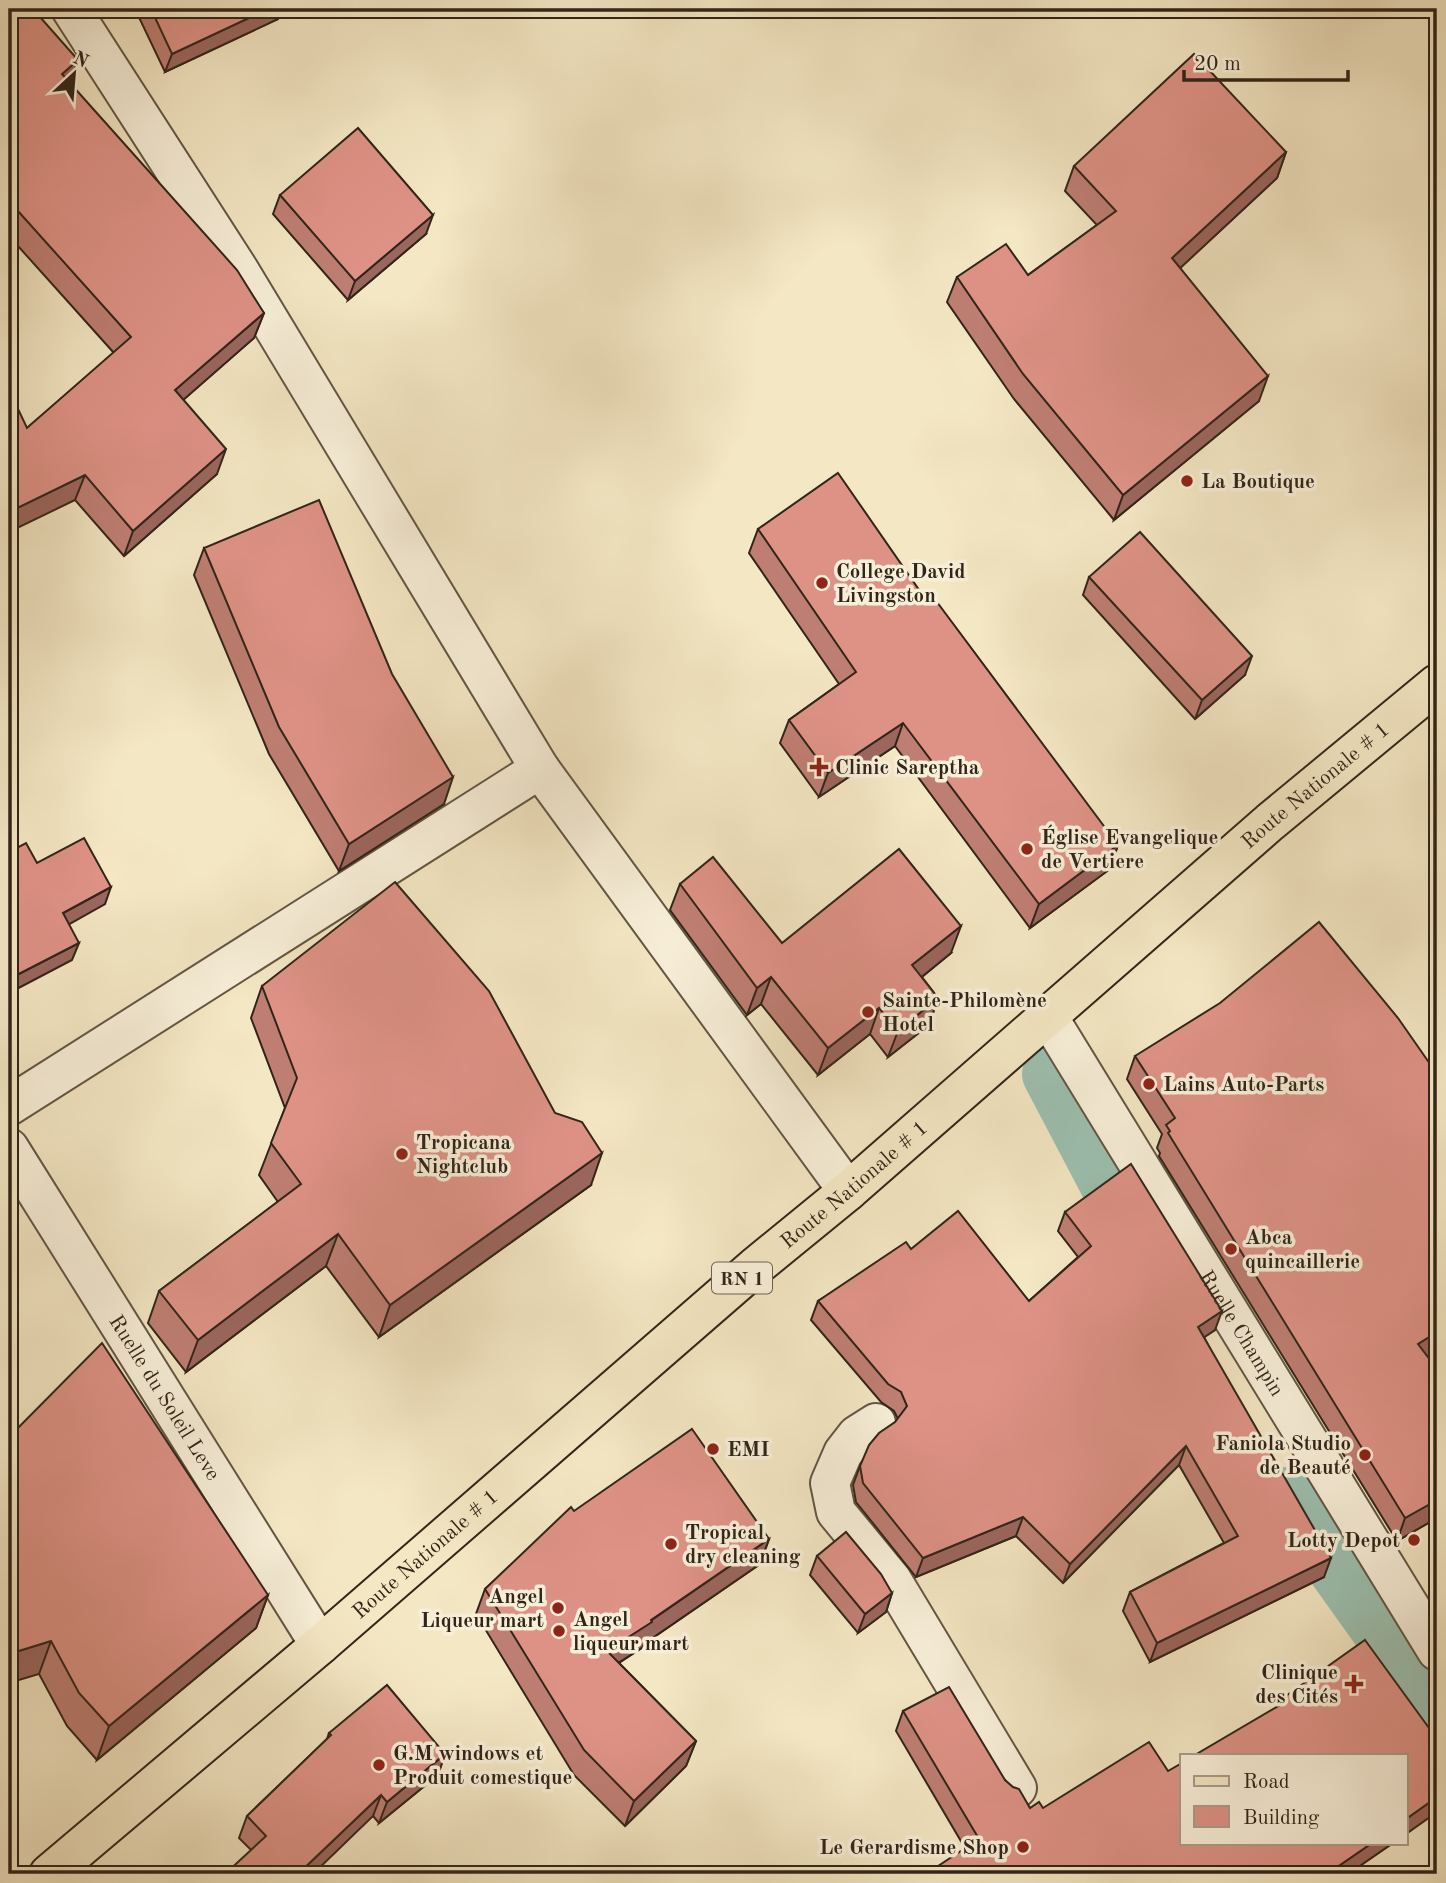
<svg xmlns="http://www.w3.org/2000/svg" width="1446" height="1883" viewBox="0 0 1446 1883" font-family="'Old Standard TT',serif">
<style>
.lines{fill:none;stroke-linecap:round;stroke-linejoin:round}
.canal{stroke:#9cc0b0;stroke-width:58}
.street-casing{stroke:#625644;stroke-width:42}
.primary-casing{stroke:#312519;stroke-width:42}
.street{stroke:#f8efd9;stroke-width:38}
.primary{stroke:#f4e7c4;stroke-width:38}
.wall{fill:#bf7e73;stroke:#312519;stroke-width:2}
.shaded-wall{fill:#9b665e;stroke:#312519;stroke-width:2}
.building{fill:#de9286;stroke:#312519;stroke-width:2}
.poi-dot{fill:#8f2418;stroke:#f8efd9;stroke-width:2.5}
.labels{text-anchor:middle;stroke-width:7;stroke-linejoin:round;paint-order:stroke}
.shield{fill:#f8efd9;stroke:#6d6253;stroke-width:2}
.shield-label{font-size:19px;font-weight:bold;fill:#312519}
.poi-label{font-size:21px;font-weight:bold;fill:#312519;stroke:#f8efd9;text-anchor:start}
.street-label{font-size:21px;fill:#312519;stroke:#f8efd9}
</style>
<rect width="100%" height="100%" fill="#f4e7c4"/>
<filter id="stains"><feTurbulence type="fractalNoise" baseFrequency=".00286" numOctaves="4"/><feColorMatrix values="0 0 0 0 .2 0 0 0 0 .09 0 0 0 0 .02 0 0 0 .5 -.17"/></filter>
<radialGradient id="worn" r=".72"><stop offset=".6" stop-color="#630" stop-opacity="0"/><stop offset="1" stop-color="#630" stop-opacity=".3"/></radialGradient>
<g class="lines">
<g class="canal">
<polyline points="1051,1074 1144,1251"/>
<polyline points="1285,1496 1437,1709"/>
</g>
<defs>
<g id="street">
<polyline points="71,9 239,270 540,769 848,1191"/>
<path id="s1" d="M1047,1015L1437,1651"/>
<polyline points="9,1106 540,769"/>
<path id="s2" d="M9,1148L320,1645"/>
<polyline points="876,1423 857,1435 843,1453 830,1483 836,1512 892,1580 1017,1788"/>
</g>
<g id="primary">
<path id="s3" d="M49,1874L320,1645L755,1267L848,1191L1270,822L1437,684"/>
</g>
</defs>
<use href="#street" class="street-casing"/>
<use href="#primary" class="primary-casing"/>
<use href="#street" class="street"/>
<use href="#primary" class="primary"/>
</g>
<g class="wall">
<polygon points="9,9 78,60 69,83 264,313 254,338 183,400 217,474 124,556 75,500 27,428 114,353 9,236"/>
<polygon points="135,9 282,9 278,19 165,72"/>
<polygon points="1286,152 1277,178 1180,268 1259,401 1114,520 1014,399 947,302 957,277 1028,275 1097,225 1065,191 1074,166"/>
<polygon points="280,195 426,234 348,300 273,214"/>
<polygon points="758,529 922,594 1118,845 1110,869 1030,928 895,746 819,797 780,743 789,720 839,684 749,553"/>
<polygon points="204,548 444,804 339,871 269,754 194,575"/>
<polygon points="1089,577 1245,675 1195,719 1083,595"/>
<polygon points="680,884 782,943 951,953 922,977 938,998 929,1025 888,1057 870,1034 818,1075 761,1004 747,1015 670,910"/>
<polygon points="262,986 591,1185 379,1337 326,1266 186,1372 148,1323 159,1291 278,1202 259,1175 285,1108 251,1018"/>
<polygon points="1135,1056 1437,1074 1437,1350 1428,1356 1437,1369 1437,1518 1397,1541 1159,1156 1160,1153 1157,1148 1162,1134 1127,1079"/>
<polygon points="1065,1212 1215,1330 1204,1337 1324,1577 1150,1662 1123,1611 1130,1592 1224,1543 1179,1465 1063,1583 1016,1536 916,1577 856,1502 853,1485 860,1466 898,1419 894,1411 881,1402 811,1320 818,1301 911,1249 1029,1301 1078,1257 1058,1231"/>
<polygon points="9,1437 268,1595 256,1628 97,1760 67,1726 39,1674"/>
<polygon points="574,1511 769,1539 760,1564 644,1644 643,1647 619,1663 696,1741 686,1766 625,1826 574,1775 476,1614 485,1589"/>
<polygon points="817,1556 892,1593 886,1612 858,1633 810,1575"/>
<polygon points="903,1711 1005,1780 1030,1808 1043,1808 1182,1843 1393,1843 1348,1874 965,1848 896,1731"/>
<polygon points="329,1733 445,1754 438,1775 379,1823 373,1816 251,1850 239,1838 247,1816 327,1739"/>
</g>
<g class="shaded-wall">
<polygon points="268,9 282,9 278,19 165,72 172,54"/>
<polygon points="78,60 69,85 62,74"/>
<polygon points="1286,152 1277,178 1163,284 1172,258"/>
<polygon points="433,215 426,234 348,300 355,281"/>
<polygon points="264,313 254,338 166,415 175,390"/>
<polygon points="1268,376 1259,401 1114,520 1123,495"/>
<polygon points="226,449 217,474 124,556 133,531"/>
<polygon points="85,475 75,500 9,532 9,512"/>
<polygon points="1252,656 1245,675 1195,719 1202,700"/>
<polygon points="903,723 895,746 819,797 828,773"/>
<polygon points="453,777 444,804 339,871 349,844"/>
<polygon points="1118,845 1110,869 1030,928 1039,904"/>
<polygon points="111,887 105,904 57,931 63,913"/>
<polygon points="961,926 951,953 903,992 912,965"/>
<polygon points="79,943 72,960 9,993 9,979"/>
<polygon points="771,977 761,1004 747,1015 757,988"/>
<polygon points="938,998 929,1025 888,1057 898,1031"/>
<polygon points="879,1008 870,1034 818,1075 828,1048"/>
<polygon points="602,1153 591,1185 379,1337 390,1305"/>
<polygon points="338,1234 326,1266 186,1372 198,1340"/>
<polygon points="1222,1311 1215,1330 1191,1346 1198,1327"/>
<polygon points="1437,1332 1437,1350 1410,1368 1418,1344"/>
<polygon points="1186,1446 1179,1465 1063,1583 1070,1564"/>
<polygon points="1437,1500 1437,1518 1397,1541 1405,1518"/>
<polygon points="1023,1517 1016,1536 916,1577 923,1558"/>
<polygon points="769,1539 760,1564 644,1644 643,1647 598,1676 607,1651"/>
<polygon points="1331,1558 1324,1577 1150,1662 1157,1643"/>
<polygon points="892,1593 886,1612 858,1633 865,1614"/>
<polygon points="268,1595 256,1628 97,1760 109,1726"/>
<polygon points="51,1641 39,1674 9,1683 9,1654"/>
<polygon points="696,1741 686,1766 625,1826 634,1801"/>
<polygon points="445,1754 438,1775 379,1823 387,1802"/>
<polygon points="381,1795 373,1816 313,1874 298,1874"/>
<polygon points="1437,1797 1437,1812 1406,1834 1406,1819"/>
<polygon points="1372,1843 1393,1843 1348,1874 1327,1874"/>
</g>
<g class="building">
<polygon points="9,9 33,9 78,60 62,74 237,270 264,313 175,390 226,449 133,531 85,475 9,512 9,390 27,428 131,337 9,201"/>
<polygon points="151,9 268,9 172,54"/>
<polygon points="1194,54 1286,152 1172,258 1268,376 1123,495 1023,374 957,277 1006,244 1028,275 1116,211 1074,166"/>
<polygon points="358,128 433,215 355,281 280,195"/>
<polygon points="838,473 922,594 928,590 1118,845 1039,904 903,723 828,773 789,720 856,672 758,529"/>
<polygon points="319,500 392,674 453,777 349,844 279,727 204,548"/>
<polygon points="1140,532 1252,656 1202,700 1089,577"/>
<polygon points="84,838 111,887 63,913 79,943 9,979 9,852 26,843 37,863"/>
<polygon points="899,849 961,926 912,965 938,998 898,1031 879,1008 828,1048 771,977 757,988 680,884 713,857 782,943"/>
<polygon points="395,882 489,991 555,1113 582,1122 602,1153 390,1305 338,1234 198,1340 159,1291 301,1184 271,1143 297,1078 262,986"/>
<polygon points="1319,922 1398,1018 1437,1074 1437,1332 1418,1344 1437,1369 1437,1500 1405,1518 1168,1133 1170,1131 1166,1125 1175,1118 1135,1056 1220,1003"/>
<polygon points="1131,1164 1222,1311 1198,1327 1331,1558 1157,1643 1130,1592 1238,1536 1186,1446 1070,1564 1023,1517 923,1558 863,1483 860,1466 869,1445 879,1433 895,1422 907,1406 901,1392 888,1384 818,1301 906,1242 911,1249 958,1211 1029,1301 1091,1246 1065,1212"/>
<polygon points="102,1343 268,1595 109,1726 79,1693 51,1641 9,1654 9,1437"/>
<polygon points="692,1429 769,1539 651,1620 652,1622 607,1651 696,1741 634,1801 584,1750 485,1589 571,1507 574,1511"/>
<polygon points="846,1532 881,1574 892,1593 865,1614 817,1556"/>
<polygon points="1365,1640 1437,1739 1437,1797 1406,1819 1406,1755 1195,1755 1285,1702 1283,1698"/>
<polygon points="387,1685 445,1754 387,1802 381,1795 298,1874 225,1874 266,1836 247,1816 331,1735 329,1733"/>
<polygon points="949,1687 1005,1780 1013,1787 1019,1789 1030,1808 1039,1802 1043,1808 1149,1742 1168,1771 1182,1763 1182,1843 1372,1843 1327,1874 926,1874 979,1839 903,1711"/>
</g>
<g class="poi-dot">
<circle cx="1187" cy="481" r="7"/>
<circle cx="822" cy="583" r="7"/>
<path d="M815.5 756.5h7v7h7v7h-7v7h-7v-7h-7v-7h7z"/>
<circle cx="1027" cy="849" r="7"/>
<circle cx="868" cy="1012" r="7"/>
<circle cx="1149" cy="1084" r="7"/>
<circle cx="402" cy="1154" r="7"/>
<circle cx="1231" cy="1249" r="7"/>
<circle cx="713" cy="1449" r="7"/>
<circle cx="1365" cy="1455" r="7"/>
<circle cx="1414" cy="1540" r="7"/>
<circle cx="671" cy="1544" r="7"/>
<circle cx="558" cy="1608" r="7"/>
<circle cx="559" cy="1631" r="7"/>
<path d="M1350.5 1673.5h7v7h7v7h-7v7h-7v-7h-7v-7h7z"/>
<circle cx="379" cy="1765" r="7"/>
<circle cx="1023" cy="1847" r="7"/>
</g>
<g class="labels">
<rect class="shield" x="712" y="1262.5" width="60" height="31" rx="5"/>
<g class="shield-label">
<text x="742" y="1285">RN 1</text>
</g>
<g class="poi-label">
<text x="1201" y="488">La Boutique</text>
<text x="836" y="578">College David<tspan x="836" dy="24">Livingston</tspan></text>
<text x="835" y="774">Clinic Sareptha</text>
<text x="1041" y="844">Église Evangelique<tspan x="1041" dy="24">de Vertiere</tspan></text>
<text x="882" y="1007">Sainte-Philomène<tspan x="882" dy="24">Hotel</tspan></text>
<text x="1163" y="1091">Lains Auto-Parts</text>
<text x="416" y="1149">Tropicana<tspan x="416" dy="24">Nightclub</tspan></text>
<text x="1245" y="1244">Abca<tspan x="1245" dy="24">quincaillerie</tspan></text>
<text x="1351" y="1450" text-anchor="end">Faniola Studio<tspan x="1351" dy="24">de Beauté</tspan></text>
<text x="727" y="1456">EMI</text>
<text x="685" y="1539">Tropical<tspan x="685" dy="24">dry cleaning</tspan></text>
<text x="1400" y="1547" text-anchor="end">Lotty Depot</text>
<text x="544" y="1603" text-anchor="end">Angel<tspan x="544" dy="24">Liqueur mart</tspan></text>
<text x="573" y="1626">Angel<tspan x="573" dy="24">liqueur mart</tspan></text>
<text x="1338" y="1679" text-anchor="end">Clinique<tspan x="1338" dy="24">des Cités</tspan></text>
<text x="393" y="1760">G.M windows et<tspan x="393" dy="24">Produit comestique</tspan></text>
<text x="1009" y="1854" text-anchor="end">Le Gerardisme Shop</text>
</g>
<g class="street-label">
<text dy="7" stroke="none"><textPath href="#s3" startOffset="1670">Route Nationale # 1</textPath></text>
<text dy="7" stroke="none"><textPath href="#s3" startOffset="1060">Route Nationale # 1</textPath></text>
<text dy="7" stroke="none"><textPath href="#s1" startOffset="373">Ruelle Champin</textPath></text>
<text dy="7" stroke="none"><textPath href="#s2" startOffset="294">Ruelle du Soleil Leve</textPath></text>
<text dy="7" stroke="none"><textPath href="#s3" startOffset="494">Route Nationale # 1</textPath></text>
</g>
</g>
<rect width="1446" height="1883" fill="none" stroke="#f4e7c4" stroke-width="35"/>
<rect x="10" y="10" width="1425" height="1862" fill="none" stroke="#312519" stroke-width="3.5"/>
<rect x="18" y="18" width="1411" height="1848" fill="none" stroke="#312519" stroke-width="2"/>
<rect x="1180" y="1754" width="228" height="91" fill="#f8efd9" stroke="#a89e8c" stroke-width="2"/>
<rect x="1194" y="1776" width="35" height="10" fill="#f4e7c4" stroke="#a89e8c" stroke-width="2"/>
<text x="1243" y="1788" font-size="21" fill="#312519">Road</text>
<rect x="1194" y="1806" width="35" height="21" fill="#de9286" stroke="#a89e8c" stroke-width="2"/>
<text x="1243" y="1824" font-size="21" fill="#312519">Building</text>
<g transform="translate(74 74) rotate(26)" stroke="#f8efd9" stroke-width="5" paint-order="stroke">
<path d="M0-5L12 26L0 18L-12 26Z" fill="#312519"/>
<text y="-10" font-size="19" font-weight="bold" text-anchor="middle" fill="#312519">N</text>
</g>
<path d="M1184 70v10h164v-10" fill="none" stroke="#312519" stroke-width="3.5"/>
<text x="1194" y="70" font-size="21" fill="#312519" stroke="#f8efd9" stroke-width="5" paint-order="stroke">20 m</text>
<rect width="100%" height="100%" filter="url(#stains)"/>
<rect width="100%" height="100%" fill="url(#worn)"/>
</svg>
